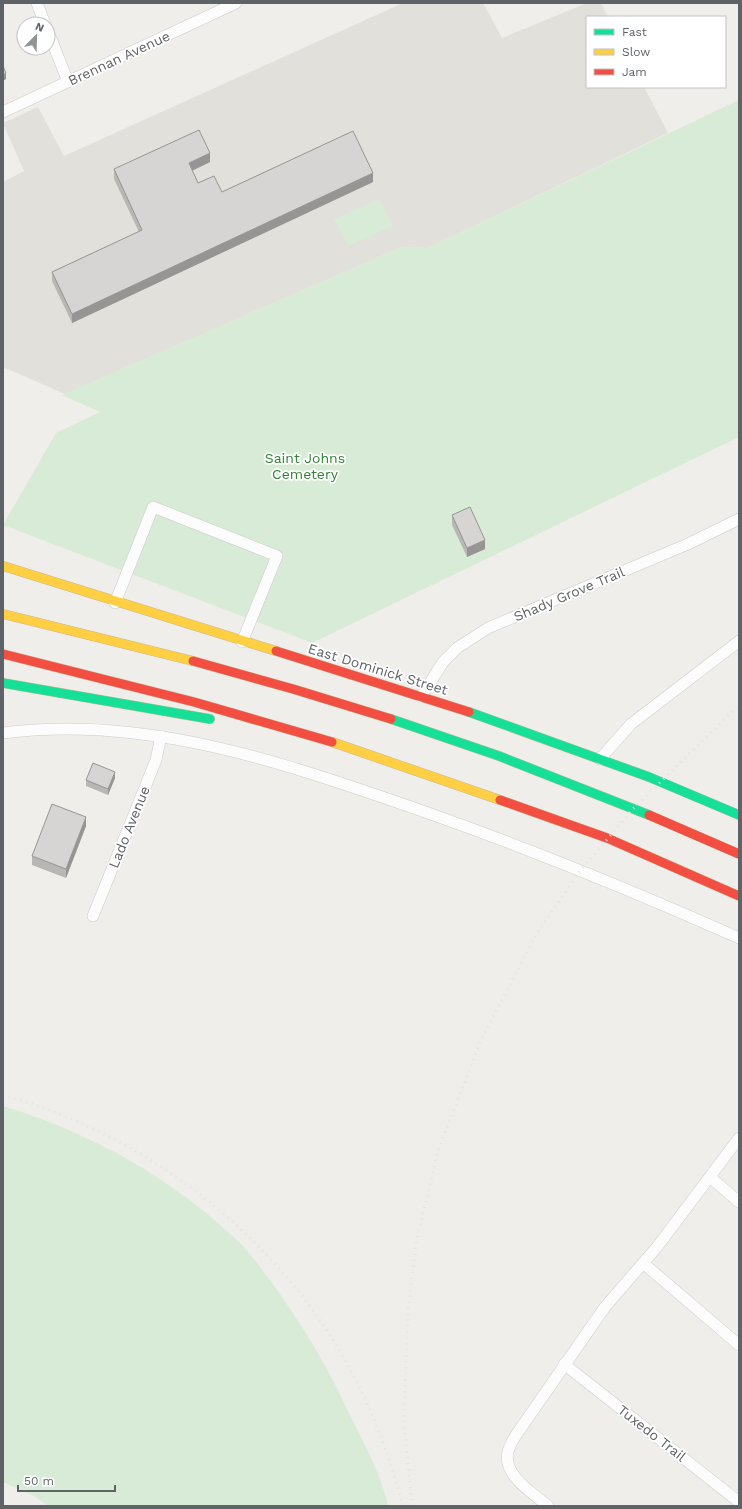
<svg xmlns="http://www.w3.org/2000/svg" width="742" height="1509" viewBox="0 0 742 1509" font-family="'Work Sans',sans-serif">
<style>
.education{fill:#e2e0da}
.green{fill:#d8ebd6}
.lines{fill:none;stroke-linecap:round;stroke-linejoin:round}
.street-casing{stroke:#cbcccc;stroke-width:12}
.fast-casing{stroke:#c8b996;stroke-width:10}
.slow-casing{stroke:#c8b996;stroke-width:10}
.jam-casing{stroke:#c8b996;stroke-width:10}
.street{stroke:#fdfcfc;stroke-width:11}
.fast{stroke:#16e098;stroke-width:9}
.slow{stroke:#ffcf43;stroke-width:9}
.jam{stroke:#f24e42;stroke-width:9}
.rail{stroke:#e4e4e4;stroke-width:3;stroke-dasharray:1 5;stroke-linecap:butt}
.wall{fill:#b8b7b5}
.shaded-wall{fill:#969594}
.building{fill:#d6d5d3;stroke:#969594}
.labels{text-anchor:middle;stroke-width:3.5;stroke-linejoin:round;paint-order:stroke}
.street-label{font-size:14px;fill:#5f6368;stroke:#fff}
.park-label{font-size:14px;fill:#348238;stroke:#fff}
</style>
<rect width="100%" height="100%" fill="#efeeea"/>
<polygon class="education" points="403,3 483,3 502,38 587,3 601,3 608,17 587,17 587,87 644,87 668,133 428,248 402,247 65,394 3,367 3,182 24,171 3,123 38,107 64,156"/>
<g class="green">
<polygon points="739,100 739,437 312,643 3,525 56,433 100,412 62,395 402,247 428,248"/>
<polygon points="379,199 393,226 348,246 334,219"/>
<path d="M3,1106C92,1133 174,1179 241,1244C256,1260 269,1279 282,1297C306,1332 329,1369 347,1409C361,1437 382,1476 388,1506H48L34,1496L3,1482Z"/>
</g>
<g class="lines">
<defs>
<g id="street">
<polyline points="37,3 45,24"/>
<polyline points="48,31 68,82"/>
<polyline points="3,112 236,3"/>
<polyline points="115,603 153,507 277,556 242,642"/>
<polyline points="421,697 443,662 457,648 488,628 688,544 739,519"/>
<path d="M3,733C133,716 260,755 382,797C503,838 622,886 739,938"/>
<polyline points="600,759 631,724 739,641"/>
<polyline points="93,916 156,760 161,736"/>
<polyline points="711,1178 739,1202"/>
<polyline points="643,1263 739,1345"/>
<polyline points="564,1364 739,1502"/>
<path d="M548,1506C534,1494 502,1475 508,1452C509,1446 513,1440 516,1435L605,1307L657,1247L739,1138"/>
</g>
<g id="fast">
<polyline points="3,683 210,719"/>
<polyline points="469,712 649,777 739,815"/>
<polyline points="391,719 499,756 649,815"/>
</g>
<g id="slow">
<polyline points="3,566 276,651"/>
<polyline points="3,614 193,661"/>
<polyline points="332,742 500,800"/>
</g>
<g id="jam">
<polyline points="276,651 469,712"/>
<polyline points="3,654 194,702 332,742"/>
<polyline points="193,661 293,689 391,719"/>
<polyline points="500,800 607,838 739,896"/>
<polyline points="649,815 739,854"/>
</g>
</defs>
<use href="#street" class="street-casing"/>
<use href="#fast" class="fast-casing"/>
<use href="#slow" class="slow-casing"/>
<use href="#jam" class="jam-casing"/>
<use href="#street" class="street"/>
<use href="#fast" class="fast"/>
<use href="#slow" class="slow"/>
<use href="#jam" class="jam"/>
<g class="rail">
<path d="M3,1095C155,1137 292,1248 361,1390C379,1427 392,1466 403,1506"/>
<polyline points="412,1506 404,1421 408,1311 416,1243 438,1151 481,1040 536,935 580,871 634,808 739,705"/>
</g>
</g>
<g class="wall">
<polygon points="210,162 192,171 198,183 222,192 373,182 72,323 52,281 52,272 139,232 114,179 114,169"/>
<polygon points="452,515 485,549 467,557 452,525"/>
<polygon points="115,778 108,795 86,786 86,780"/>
<polygon points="86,826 66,878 32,865 32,856"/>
</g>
<g class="shaded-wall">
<polygon points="6,73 6,79 3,81 3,75"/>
<polygon points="210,153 210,162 189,172 189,163"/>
<polygon points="373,173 373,182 72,323 72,314"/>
<polygon points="485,540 485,549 467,557 467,548"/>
<polygon points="115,772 115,778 108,795 108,789"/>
<polygon points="86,817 86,826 66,878 66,869"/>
</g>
<g class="building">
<polygon points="3,66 6,73 3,75"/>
<polygon points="199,130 210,153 189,163 198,183 214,176 222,192 353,131 373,173 72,314 52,272 142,230 114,169"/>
<polygon points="470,507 485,540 467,548 452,515"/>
<polygon points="93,763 115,772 108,789 86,780"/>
<polygon points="52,804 86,817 66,869 32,856"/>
</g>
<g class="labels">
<g class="street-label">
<text transform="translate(119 58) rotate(-25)" y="5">Brennan Avenue</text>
<text transform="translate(569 594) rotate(-23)" y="5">Shady Grove Trail</text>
<text transform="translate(378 669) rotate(17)" y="5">East Dominick Street</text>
<text transform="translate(129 827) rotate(-68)" y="5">Lado Avenue</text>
<text transform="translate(652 1433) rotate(38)" y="5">Tuxedo Trail</text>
</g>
<g class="park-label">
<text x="305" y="463">Saint Johns<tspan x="305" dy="16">Cemetery</tspan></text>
</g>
</g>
<rect width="742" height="1509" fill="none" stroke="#5f6368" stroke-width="8"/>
<rect x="586" y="16" width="140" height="72" fill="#ffffff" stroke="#bfc1c3"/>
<rect x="594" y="29" width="20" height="6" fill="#16e098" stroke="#bfc1c3"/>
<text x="622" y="36" font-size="12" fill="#5f6368">Fast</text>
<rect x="594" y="49" width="20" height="6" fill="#ffcf43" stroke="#bfc1c3"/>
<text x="622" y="56" font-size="12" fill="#5f6368">Slow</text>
<rect x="594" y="69" width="20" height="6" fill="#f24e42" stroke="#bfc1c3"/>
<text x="622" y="76" font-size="12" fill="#5f6368">Jam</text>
<g transform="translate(36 36) rotate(23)"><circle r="19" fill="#ffffff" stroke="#bfc1c3"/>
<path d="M0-3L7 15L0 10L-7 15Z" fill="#919496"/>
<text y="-6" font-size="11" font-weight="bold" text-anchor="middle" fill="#5f6368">N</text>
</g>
<path d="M18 1485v6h97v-6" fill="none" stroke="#5f6368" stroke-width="2"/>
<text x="24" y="1485" font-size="12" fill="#5f6368" stroke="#ffffff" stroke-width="3" paint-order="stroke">50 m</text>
</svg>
